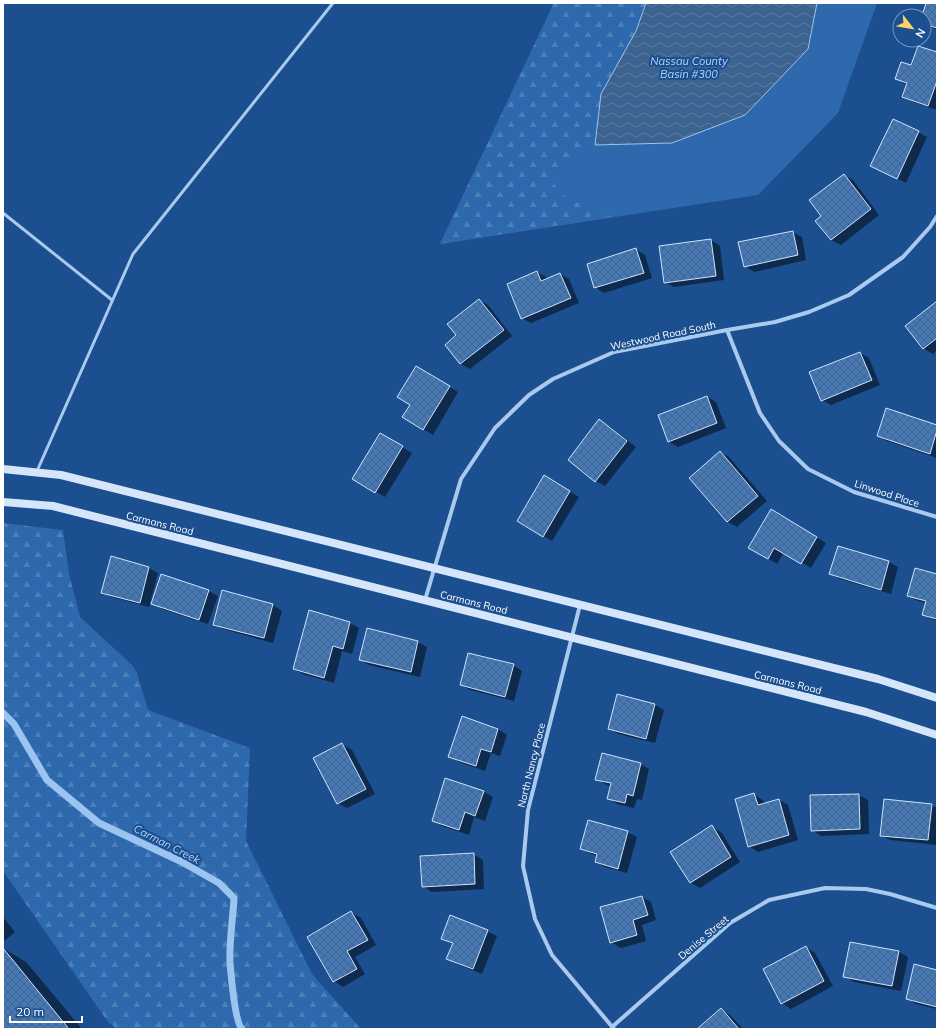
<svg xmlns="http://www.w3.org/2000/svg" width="940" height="1032" viewBox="0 0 940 1032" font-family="Mulish,sans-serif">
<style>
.grass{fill:#2e69ad}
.forest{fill:url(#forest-firs)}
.water{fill:url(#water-waves);stroke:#9cc4f0}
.shadow{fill:#0007}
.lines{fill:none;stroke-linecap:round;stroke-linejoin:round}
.stream{stroke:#9cc4f0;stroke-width:7}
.building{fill:url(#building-cross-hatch);stroke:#cfe3fa}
.lane{stroke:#a9c9ee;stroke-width:3}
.street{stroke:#a9c9ee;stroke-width:4}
.secondary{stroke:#d6e6fa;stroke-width:8}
.labels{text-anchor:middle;stroke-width:4;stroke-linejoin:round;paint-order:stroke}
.street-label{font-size:10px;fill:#fff;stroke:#1b4f8f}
.water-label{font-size:11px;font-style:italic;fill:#b5d3f5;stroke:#1b4f8f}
</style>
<defs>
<pattern id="forest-firs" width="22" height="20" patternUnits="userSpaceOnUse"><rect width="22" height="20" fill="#2e69ad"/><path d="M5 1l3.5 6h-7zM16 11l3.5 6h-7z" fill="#4d80b9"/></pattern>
<pattern id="water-waves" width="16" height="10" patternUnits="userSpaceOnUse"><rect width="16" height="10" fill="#3c6290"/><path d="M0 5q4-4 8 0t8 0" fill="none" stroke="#597aa1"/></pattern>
<pattern id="building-cross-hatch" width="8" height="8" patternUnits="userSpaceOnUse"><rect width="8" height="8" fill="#4478b7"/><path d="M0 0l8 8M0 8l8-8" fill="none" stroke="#486282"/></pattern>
</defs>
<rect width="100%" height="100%" fill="#1b4f8f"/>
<polygon class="grass" points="554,3 877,3 838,113 758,195 440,244"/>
<g class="forest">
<polygon points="554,3 646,3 636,31 601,94 595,145 561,164 553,183 568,199 612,217 440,244"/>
<polygon points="3,523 63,530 69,574 80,617 133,666 137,673 148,710 250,748 246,841 312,974 361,1029 117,1029 108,1022 3,871"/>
</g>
<polygon class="water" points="646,3 817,3 808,49 745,115 672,143 595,145 601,94 636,31"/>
<g class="shadow">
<polygon points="927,3 937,3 937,30 924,24 923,16"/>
<polygon points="937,53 937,110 913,102 903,96 908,85 896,79 911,66"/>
<polygon points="918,132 927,137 906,183 881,171"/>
<polygon points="844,175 853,180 879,215 841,245 831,240 823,216"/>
<polygon points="792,232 802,237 806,260 754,272 745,266"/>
<polygon points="711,240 720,246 724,280 674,287 665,282"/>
<polygon points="636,249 645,255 652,278 604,293 595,287"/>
<polygon points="537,272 546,277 547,279 560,274 569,279 579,303 531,323 522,318"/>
<polygon points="479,300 488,305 512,336 470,369 461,364 446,345 457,336"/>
<polygon points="937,302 937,350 933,354 923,348"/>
<polygon points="860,353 869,358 880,385 831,405 822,400"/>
<polygon points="416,367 458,392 433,435 404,417 411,405"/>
<polygon points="707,397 716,402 726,428 678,447 669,442 659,416"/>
<polygon points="600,421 609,426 636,447 605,486 596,481 569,460"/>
<polygon points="937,426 937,458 887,441 878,436"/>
<polygon points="380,434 412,453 385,497 354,479"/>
<polygon points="720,452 729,457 767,501 737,527 728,522 690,478"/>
<polygon points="545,477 579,497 552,541 518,521"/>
<polygon points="772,511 826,543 811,568 784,552 777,564 750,547"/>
<polygon points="838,547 889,562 898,567 891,594 840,579 830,574"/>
<polygon points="112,558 149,568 158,573 149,607 112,597 103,592"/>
<polygon points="162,575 209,591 218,596 208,624 162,609 153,603"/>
<polygon points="937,575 937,621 923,615 926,603 918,601 908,596"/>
<polygon points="223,592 273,605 282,611 273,643 223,629 214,624"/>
<polygon points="350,623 359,628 352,654 342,651 334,683 303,674 294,669"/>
<polygon points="418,642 427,647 420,677 369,665 360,660"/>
<polygon points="513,665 522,671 514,701 470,690 461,685"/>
<polygon points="654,704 664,710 655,743 618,734 609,728"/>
<polygon points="498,729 507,735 500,756 491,753 485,771 459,762 450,757"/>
<polygon points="342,744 352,750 375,794 347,808 337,803"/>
<polygon points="640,764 649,769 642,800 637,799 634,808 617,804 608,798 611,786 605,784 596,779"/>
<polygon points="484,792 493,797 485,821 474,817 469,835 442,826 433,820"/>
<polygon points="754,795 763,800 765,804 779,800 788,805 798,840 758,852 749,846"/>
<polygon points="859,795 868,800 869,834 821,836 812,830 811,796"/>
<polygon points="931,805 937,808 937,845 890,840 881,835"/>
<polygon points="712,827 721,832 740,862 700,888 691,883 671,852"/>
<polygon points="627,832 637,837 627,873 605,867 596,862 597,856 591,854 581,849"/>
<polygon points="473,854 483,860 484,889 432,892 423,886"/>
<polygon points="642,897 651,902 656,920 642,925 646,941 621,948 611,942"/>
<polygon points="351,912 361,918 376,945 355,957 365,974 343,987 334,981"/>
<polygon points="3,917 15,932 3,942"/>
<polygon points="487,931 497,936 482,974 457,964 448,958 454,944 442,938"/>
<polygon points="806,947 815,953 833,986 791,1009 782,1003 764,970"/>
<polygon points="3,948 26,962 82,1029 3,1029"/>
<polygon points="899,952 908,957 901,991 854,982 844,976"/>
<polygon points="937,971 937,1009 916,1004 907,998"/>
<polygon points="721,1010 730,1015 743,1029 698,1029"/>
</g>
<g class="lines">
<path class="stream" d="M3,713L14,724L47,780L99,823L182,862L219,883L234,898C233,919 229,941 230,963C231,974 235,1023 242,1029"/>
</g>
<g class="building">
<polygon points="926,3 937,3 937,28 924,24 924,16 922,16"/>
<polygon points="918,46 937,52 937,81 928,106 902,97 907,83 895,79 901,62 911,65"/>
<polygon points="893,119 919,131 897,179 870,166"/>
<polygon points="844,174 871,209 831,240 815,221 821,216 809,200"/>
<polygon points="793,231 798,255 744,267 738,242"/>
<polygon points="711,239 716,276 664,283 659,246"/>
<polygon points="636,248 644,273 594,288 587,264"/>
<polygon points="537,271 541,281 560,273 571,298 521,319 507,284"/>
<polygon points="479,299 504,330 460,364 445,345 456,335 447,324"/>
<polygon points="937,301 937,338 923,349 905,326"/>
<polygon points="860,352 872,380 821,401 809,372"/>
<polygon points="416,366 450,386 423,430 402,417 410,405 397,397"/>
<polygon points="707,396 717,423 668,442 658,415"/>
<polygon points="886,408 937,425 937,430 930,454 877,436"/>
<polygon points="599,419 627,441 595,482 568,460"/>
<polygon points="380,433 403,446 375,493 352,479"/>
<polygon points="720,451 758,496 727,522 689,478"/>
<polygon points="544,475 570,491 543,537 517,521"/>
<polygon points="771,509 817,537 801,564 774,548 768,559 748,548"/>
<polygon points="838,546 889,561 881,590 829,574"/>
<polygon points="111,556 149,567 140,603 101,593"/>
<polygon points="915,568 937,574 937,619 922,615 926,601 907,596"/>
<polygon points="161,574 209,590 199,620 151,604"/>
<polygon points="222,590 273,604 264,638 213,625"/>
<polygon points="309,610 350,622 343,649 333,646 324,678 293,669"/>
<polygon points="367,628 418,641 411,672 359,660"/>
<polygon points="468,653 514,664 505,697 460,685"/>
<polygon points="617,694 655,704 646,739 608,729"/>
<polygon points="462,716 498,729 491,752 481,749 476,766 448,757"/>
<polygon points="342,743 366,789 337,804 313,758"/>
<polygon points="602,753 641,763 633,796 627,794 625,803 607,799 611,783 595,780"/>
<polygon points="445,778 484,791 475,816 465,812 459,830 432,821"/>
<polygon points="754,793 758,805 779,799 789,835 748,847 735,799"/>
<polygon points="859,794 860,829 811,831 810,795"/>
<polygon points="884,799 932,804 928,840 880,836"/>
<polygon points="588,820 628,831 618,869 595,862 597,854 580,849"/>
<polygon points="712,825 731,857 690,883 670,852"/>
<polygon points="474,853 475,884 422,887 420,856"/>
<polygon points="642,896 648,915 633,920 637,935 610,943 600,907"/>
<polygon points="351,911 368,940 347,951 357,969 333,982 307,937"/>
<polygon points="450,915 488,930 473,969 446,959 453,943 441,939"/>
<polygon points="850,942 899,951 892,986 843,977"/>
<polygon points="806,946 824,981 781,1004 763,969"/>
<polygon points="3,948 69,1029 3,1029"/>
<polygon points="914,964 937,970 937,1007 906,999"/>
<polygon points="721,1008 739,1029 697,1029"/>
</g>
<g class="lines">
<g class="lane">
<polyline points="3,213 112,300"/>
<polyline points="37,471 133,254 333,3"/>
</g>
<g class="street">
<polyline points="727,330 760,413 779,441 808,469 854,492 937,517"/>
<polyline points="425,600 461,479 495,428 529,395 553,379 614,352 727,330 775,322 809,312 849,295 903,257 930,227 937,216"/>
<polyline points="580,605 528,810 523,866 535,919 552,955 614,1029"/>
<polyline points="612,1027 730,923 769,900 825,888 866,889 890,894 937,908"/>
</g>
<g class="secondary">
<polyline points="3,469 61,475 878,679 937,698"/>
<polyline points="3,502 53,506 866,712 937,735"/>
</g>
</g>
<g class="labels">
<g class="street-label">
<text transform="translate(663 335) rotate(-12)" y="4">Westwood Road South</text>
<text transform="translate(887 493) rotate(18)" y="4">Linwood Place</text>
<text transform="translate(160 523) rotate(14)" y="4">Carmans Road</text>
<text transform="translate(474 602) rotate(14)" y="4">Carmans Road</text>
<text transform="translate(788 682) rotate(14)" y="4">Carmans Road</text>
<text transform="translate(531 765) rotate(-76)" y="4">North Nancy Place</text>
<text transform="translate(703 937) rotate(-40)" y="4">Denise Street</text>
</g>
<g class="water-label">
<text x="689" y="65">Nassau County<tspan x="689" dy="13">Basin #300</tspan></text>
<text transform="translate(167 844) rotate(27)" y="4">Carman Creek</text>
</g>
</g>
<rect width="940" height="1032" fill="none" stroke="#ffffff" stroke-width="8"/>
<g transform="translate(912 28) rotate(121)"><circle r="19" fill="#1b4f8f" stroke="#7695bc"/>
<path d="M0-3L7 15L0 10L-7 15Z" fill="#ffd166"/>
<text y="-6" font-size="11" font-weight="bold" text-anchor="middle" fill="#ffffff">N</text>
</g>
<path d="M10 1016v6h72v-6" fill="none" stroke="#ffffff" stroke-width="2"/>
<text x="16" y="1016" font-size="12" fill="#ffffff" stroke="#1b4f8f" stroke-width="3" paint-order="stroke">20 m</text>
</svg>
